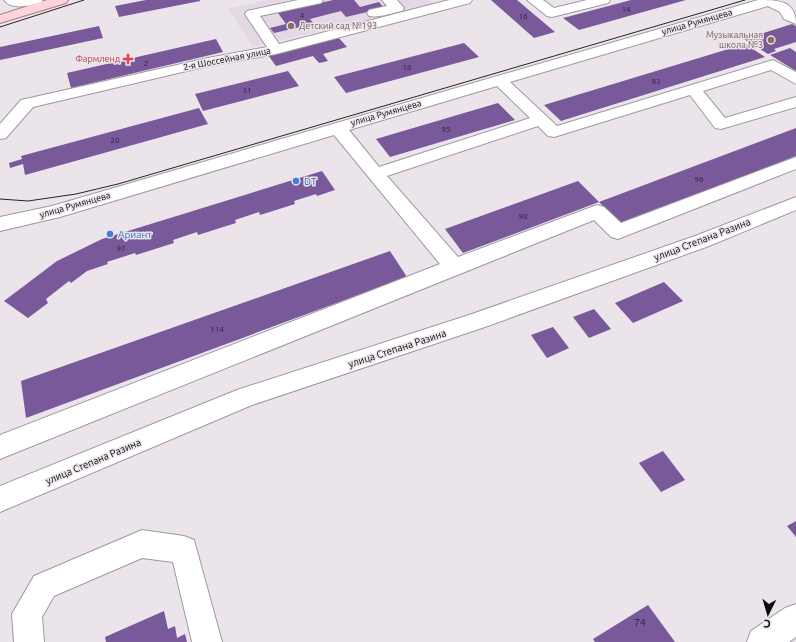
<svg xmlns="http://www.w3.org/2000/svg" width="796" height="642" viewBox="0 0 796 642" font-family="Ubuntu,sans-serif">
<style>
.built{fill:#e3d8e4}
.building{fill:#7a599b}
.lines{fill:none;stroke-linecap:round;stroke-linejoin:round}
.minor-casing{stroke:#9e999f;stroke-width:2}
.major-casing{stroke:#a87a84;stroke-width:2}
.minor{fill:#fff;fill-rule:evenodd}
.major{fill:#fdd3dc;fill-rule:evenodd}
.tram{stroke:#262426;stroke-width:1}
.education-dot{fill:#8d6e63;stroke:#ebe5eb;stroke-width:1.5}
.health-dot{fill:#e0444e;stroke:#ebe5eb;stroke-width:1.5}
.shop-dot{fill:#3f7fe0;stroke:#ebe5eb;stroke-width:1.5}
.labels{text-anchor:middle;stroke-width:3;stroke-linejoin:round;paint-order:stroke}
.number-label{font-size:8px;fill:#281e30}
.far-street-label{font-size:9px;fill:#0c0b0c;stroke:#ebe5eb}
.far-education-label{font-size:9px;fill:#785e54;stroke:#ebe5eb;text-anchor:start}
.far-health-label{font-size:9px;fill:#be3a42;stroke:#ebe5eb;text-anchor:end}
.shop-label{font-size:10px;fill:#366cbe;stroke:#ebe5eb;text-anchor:start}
.street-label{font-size:10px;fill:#0c0b0c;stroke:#ebe5eb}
.near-number-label{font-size:10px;fill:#281e30}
</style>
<rect width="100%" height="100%" fill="#ebe5eb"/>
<polygon class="built" points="267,0 429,0 434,4 253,47 228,9"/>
<g class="building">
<polygon points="146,0 200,0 200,1 119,17 115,6"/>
<polygon points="333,0 354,0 360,7 379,2 384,8 346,17 341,11 310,19 314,24 274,33 270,28 286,24 278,13"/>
<polygon points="491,0 517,0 555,32 534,38"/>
<polygon points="631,0 686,0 579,30 563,18"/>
<polygon points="792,24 796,26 796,42 774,49 776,51 768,54 744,39"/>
<polygon points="99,26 103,38 0,60 0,47"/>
<polygon points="338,37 347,47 323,54 328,61 319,63 313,56 276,66 268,55"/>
<polygon points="216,39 223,52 71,88 67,73"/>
<polygon points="464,43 479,57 346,93 334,77"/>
<polygon points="745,44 765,57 561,121 544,105"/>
<polygon points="790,48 796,52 796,71 770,55"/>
<polygon points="288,71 299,86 203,111 195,94"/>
<polygon points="498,103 515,120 390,157 376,139"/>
<polygon points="199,108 208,124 25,175 23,164 10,168 9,163 22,159 21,156"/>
<polygon points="796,128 796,156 621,224 599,202"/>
<polygon points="322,171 335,190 317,196 316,194 294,201 295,204 260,215 259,212 235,220 236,223 198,235 197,232 173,240 174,243 136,255 135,253 107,262 108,264 87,271 71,283 69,281 46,299 48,303 28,318 4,301 57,261 102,239"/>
<polygon points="578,181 599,202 463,253 445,229"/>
<polygon points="390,251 407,277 26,418 21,381"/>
<polygon points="664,282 683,301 633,323 615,303"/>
<polygon points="594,309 611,329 589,338 573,317"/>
<polygon points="553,327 569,348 547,358 531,335"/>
<polygon points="663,451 685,480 661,492 639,463"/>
<polygon points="796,521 796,537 787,526"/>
<polygon points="648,605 675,642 595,642 593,639"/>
<polygon points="164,611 168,629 175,626 177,638 185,634 187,642 106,642 105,637"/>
</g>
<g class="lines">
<defs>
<g id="minor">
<path d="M4,0H43L41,3C30,5 12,11 4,0Z"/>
<polygon points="298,0 323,0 321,3 260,16 279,44 449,0 472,0 470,3 276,54 208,66 33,107 6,138 0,139 0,124 21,100 208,58 267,47 245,14 247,11"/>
<path d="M382,0H397L404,8L402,11C392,13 379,18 369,16L367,13L369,10L387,6Z"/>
<polygon points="527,0 543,0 554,8 587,0 610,0 608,3 552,17 547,16"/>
<path d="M758,0C777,0 796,0 796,24L784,19L780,12L768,6L510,82L557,126L773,60L796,72V84L771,70L703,91L725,118L796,97V107L721,129L715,128L690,95L554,137L548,136L538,126L387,176L458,257L597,205L604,207L621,223L796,157V169L618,239L611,237L594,220L0,459V435L440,264L334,135L60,217L0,231V217L52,206ZM497,86L530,118L379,167L349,130Z"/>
<polygon points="796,197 796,210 709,246 482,328 252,405 0,512 0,486 237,390 469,315 695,236"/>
<polygon points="142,530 184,536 194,540 222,642 192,642 173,562 142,558 54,596 42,617 44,642 14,642 12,614 34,576"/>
<polygon points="796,604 796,637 789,642 747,642 751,631 785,608"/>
</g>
<polygon id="major" points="47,0 68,0 66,3 0,23 0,15"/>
</defs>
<use href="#minor" class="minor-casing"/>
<use href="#major" class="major-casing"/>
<use href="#minor" class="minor"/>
<use href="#major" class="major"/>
<g class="tram">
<polyline points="0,27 84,0"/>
<polyline points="0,199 28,201 76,194 118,184 745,0"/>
</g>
</g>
<g class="education-dot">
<circle cx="291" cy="26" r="4"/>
<circle cx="771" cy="40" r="4"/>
</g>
<path class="health-dot" d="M126 53h4v4h4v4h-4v4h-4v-4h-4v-4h4z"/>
<g class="shop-dot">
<circle cx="296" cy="181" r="4"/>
<circle cx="110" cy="234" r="4"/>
</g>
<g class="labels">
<g class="number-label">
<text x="626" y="12">14</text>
<text x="302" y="18">4</text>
<text x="523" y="19">16</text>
<text x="146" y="66">2</text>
<text x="407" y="70">18</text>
<text x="656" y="84">93</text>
<text x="247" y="93">31</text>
<text x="446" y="132">95</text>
<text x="115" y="143">20</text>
<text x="699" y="182">96</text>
<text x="523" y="219">98</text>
<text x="121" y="251">97</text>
<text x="217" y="332">114</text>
</g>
<g class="far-street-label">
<text transform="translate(697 22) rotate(-16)" y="3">улица Румянцева</text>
<text transform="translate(227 59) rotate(-11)" y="3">2-я Шоссейная улица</text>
<text transform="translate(386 113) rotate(-16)" y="3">улица Румянцева</text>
<text transform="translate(75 205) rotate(-16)" y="3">улица Румянцева</text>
</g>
<g class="far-education-label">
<text x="299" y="29">Детский сад №193</text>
<text x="763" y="38" text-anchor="end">Музыкальная<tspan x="763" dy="10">школа №3</tspan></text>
</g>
<g class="far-health-label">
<text x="120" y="62">Фармленд</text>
</g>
<g class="shop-label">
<text x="304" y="185">DT</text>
<text x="118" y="238">Ариант</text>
</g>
<g class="street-label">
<text transform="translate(702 239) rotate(-21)" y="4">улица Степана Разина</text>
<text transform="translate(397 348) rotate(-18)" y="4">улица Степана Разина</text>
<text transform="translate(93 461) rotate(-23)" y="4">улица Степана Разина</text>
</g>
<g class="near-number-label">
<text x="640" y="626">74</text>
</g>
</g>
<g transform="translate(768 614) rotate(185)" stroke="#ebe5eb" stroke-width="3" paint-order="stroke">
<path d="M0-3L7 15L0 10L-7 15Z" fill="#0c0b0c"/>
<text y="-6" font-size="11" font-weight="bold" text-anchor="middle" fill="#0c0b0c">С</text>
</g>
</svg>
